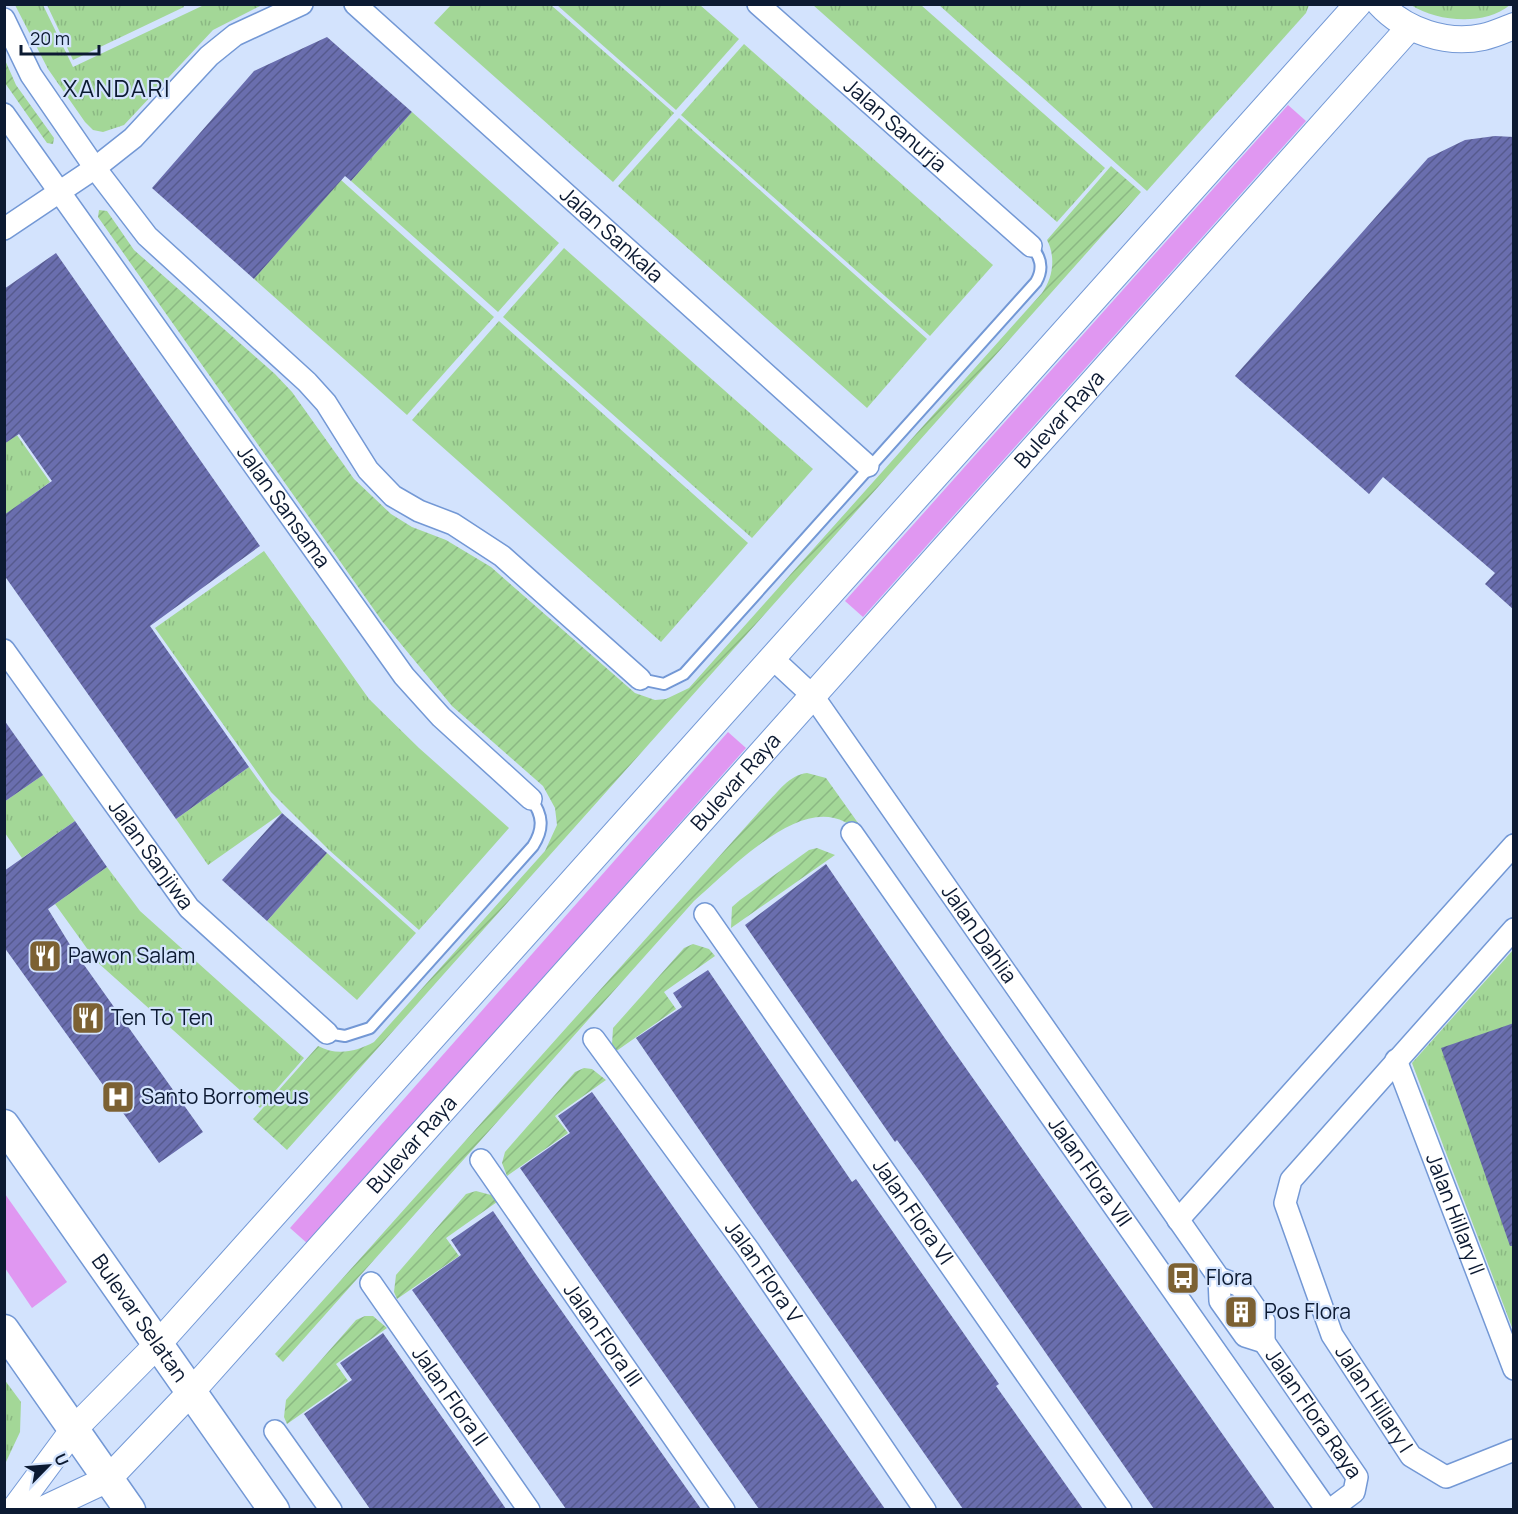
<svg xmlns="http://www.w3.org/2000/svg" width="1518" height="1514" viewBox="0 0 1518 1514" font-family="Manrope,sans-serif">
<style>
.grass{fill:url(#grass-tufts)}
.garden{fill:url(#garden-furrows)}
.water{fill:#e097f1}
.building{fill:url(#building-hatch)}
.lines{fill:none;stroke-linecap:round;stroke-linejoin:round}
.service-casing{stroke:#7398d5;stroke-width:14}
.minor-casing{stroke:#7398d5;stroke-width:24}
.tertiary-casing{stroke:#7398d5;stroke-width:28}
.secondary-casing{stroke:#7398d5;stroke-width:33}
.service{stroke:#fff;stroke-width:10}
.minor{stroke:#fff;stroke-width:21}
.tertiary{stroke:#fff;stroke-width:26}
.secondary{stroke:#fff;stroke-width:30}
.labels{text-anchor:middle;stroke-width:4.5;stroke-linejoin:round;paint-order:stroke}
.street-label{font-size:21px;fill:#0c1a32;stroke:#d3e3fd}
.poi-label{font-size:21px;fill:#0c1a32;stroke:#d3e3fd;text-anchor:start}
.quarter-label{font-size:24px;letter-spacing:1.5px;fill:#0c1a32;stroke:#d3e3fd}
</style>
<defs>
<pattern id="grass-tufts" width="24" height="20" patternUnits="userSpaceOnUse" patternTransform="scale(1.5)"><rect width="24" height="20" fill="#a3d797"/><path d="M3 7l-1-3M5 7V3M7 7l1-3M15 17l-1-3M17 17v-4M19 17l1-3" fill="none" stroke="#8bb883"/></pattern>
<pattern id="garden-furrows" width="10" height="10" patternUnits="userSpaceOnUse" patternTransform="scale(1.5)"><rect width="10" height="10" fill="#a3d797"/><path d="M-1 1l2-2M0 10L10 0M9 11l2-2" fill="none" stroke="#8bb883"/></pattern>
<pattern id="building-hatch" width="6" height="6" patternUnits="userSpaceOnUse" patternTransform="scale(1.5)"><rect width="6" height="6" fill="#6a6eae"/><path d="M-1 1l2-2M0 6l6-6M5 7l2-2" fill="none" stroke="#565a8e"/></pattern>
</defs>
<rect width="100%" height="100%" fill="#d3e3fd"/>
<g class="grass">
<polygon points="15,5 43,5 73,67 204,5 262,5 213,30 124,125 103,132 93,130 85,122 48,69"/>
<polygon points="183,5 184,7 73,60 47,5"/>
<polygon points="451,5 551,5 674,113 613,182 434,23"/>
<polygon points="557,5 700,5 739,39 676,110"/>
<polygon points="813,5 921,5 1105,168 1057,222"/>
<polygon points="939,5 1309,5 1306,13 1147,191"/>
<path d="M1411,5H1510C1484,26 1438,22 1411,5Z"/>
<polygon points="744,44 993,265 930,336 681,115"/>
<polygon points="412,112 559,243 498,312 351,181"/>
<polygon points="679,118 927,339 867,408 618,186"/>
<polygon points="341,180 494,317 407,415 254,279"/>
<polygon points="564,248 813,469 752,538 503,317"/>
<polygon points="499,321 748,543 661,642 412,420"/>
<polygon points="17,435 50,482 5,515 4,444"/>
<polygon points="264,551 369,699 419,748 509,828 419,930 329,850 271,792 155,628"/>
<polygon points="249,767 282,813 208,865 176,819"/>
<polygon points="43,775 75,821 22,858 5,833 4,802"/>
<polygon points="327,853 416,933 357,1000 267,921"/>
<polygon points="107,867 140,911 304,1058 260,1108 96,961 55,904"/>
<polygon points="1513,950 1513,1330 1412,1063"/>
<polygon points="4,1379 21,1402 20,1432 5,1464"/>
</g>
<g class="garden">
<polygon points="5,60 16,85 54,138 53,144 47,143 5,83"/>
<path d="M1111,166L1141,192L287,1150L253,1119L318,1046C337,1056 355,1052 374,1042L545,851L557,825L555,808L543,786L452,706L382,621L98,217L99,210L107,211L134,250L275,374L292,392L354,479L391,514L412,527L446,540L491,567L635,693L655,700L666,699L689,688L1042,293C1053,278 1056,257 1047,240Z"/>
<path d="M807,773L826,778L873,844C862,834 849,821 834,818C788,807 727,873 694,901L283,1362L275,1354L766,804C778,792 789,775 807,773Z"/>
<polygon points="817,848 835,855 731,928 732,907 740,900 809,850"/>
<polygon points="693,944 709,949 715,956 664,992 676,1009 615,1052 612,1045 613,1028 684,948"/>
<polygon points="584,1068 592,1069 606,1080 555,1116 568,1133 507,1176 502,1163 505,1152 575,1072"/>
<polygon points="476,1191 491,1195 497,1202 446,1238 459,1256 397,1299 394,1292 396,1275 466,1194"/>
<polygon points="365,1316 373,1316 387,1328 336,1364 348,1381 287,1424 284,1417 286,1400 356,1320"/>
</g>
<g class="water">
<polygon points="1288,105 1306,121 863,617 845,601"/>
<polygon points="728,732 746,748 308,1244 290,1228"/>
<polygon points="5,1194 67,1282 32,1308 5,1268"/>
</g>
<g class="building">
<polygon points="327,37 412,112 351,181 345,176 254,279 152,188 254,71"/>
<polygon points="1495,136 1514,137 1514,610 1485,584 1495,573 1383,477 1369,494 1235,376 1428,158 1465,140"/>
<polygon points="56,253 260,546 150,626 249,767 176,819 4,575 4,515 52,481 19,434 4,444 4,289"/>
<polygon points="4,720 43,775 4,802"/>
<polygon points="282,813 327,853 267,921 222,880"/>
<polygon points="75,821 107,867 48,909 72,948 203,1132 159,1163 4,947 4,871"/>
<polygon points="826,864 944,1037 1275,1509 1154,1509 921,1173 897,1140 895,1142 745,925"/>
<polygon points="708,970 852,1182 856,1179 999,1384 996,1386 1083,1509 963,1509 753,1208 636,1038 682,1007 673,993"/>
<polygon points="1514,1023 1514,1246 1510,1246 1441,1048"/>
<polygon points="592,1092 620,1131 885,1509 759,1509 520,1168 570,1133 558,1116"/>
<polygon points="493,1211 535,1273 701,1509 566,1509 427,1311 412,1290 461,1255 451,1240"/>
<polygon points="383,1333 484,1477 506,1509 370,1509 317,1433 304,1414 352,1380 340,1363"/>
</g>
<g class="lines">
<defs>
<g id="service">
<path d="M640,679L664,684L684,674L1036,282C1044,268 1041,257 1031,246"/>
<path d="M327,1033L345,1036L370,1028L533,846C544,829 543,815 531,799"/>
</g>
<g id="minor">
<path id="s1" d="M355,4L868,466"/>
<path id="s2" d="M758,4L1031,246"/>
<polyline points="4,19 31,75 95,168 147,236 307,382 326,403 368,470 393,496 419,511 453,524 502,556 640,679"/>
<path id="s3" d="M4,114L404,676L441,717L531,799"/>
<polyline points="4,229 95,168 133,138 209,56 235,35 302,4"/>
<path id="s4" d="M4,650L189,908L327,1033"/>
<path id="s5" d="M772,658L813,696L1219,1278"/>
<path id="s6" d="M852,833L1327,1510"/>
<path id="s7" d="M705,914L1121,1510"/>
<path id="s8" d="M1514,929L1291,1180L1285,1203L1332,1335L1411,1456L1446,1477L1514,1450"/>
<path id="s9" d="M594,1039L748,1249L925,1510"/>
<path id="s10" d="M1396,1060L1514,1369"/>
<path id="s11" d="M481,1160L724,1510"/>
<polyline points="1178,1220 1514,845"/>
<polygon points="1219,1278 1240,1286 1264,1321 1264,1342 1245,1336 1220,1301"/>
<path id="s12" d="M371,1283L529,1510"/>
<path id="s13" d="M1264,1342L1357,1477L1354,1492L1330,1510"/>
<polyline points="275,1431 331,1510"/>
</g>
<g id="tertiary">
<path d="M1380,4C1405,31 1447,45 1483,37C1493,35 1504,30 1514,26"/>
<polyline points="14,1510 74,1429 158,1344 1358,4"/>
<path id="s14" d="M42,1510L108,1479L191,1392L1410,27"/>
</g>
<g id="secondary">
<path id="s15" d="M4,1125L274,1510"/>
<polyline points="4,1330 130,1510"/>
</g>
</defs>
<use href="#service" class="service-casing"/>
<use href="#minor" class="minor-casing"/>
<use href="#tertiary" class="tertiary-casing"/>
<use href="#secondary" class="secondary-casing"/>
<use href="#service" class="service"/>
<use href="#minor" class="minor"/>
<use href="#tertiary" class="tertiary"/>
<use href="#secondary" class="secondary"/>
</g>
<defs>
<symbol id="restaurant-square" viewBox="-11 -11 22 22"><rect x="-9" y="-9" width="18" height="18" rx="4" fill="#7c6133" stroke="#d3e3fd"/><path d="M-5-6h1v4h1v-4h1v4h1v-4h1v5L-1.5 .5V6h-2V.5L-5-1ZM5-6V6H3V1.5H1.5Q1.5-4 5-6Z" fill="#fff"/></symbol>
<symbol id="hospital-square" viewBox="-11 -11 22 22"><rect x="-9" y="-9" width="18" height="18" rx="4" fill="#7c6133" stroke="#d3e3fd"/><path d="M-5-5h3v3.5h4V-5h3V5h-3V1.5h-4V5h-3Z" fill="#fff"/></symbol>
<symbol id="bus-square" viewBox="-11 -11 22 22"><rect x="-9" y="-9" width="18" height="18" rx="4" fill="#7c6133" stroke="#d3e3fd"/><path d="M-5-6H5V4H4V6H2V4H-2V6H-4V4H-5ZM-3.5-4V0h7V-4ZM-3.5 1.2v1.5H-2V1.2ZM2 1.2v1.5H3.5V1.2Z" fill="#fff"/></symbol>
<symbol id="building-square" viewBox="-11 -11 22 22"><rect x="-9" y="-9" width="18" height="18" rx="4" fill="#7c6133" stroke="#d3e3fd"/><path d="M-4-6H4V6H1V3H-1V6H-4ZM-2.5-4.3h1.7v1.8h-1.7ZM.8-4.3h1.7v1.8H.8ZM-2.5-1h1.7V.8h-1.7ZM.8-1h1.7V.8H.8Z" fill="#fff"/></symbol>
</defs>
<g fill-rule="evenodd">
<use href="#restaurant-square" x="26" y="937" width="38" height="38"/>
<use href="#restaurant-square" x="69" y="999" width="38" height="38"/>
<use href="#hospital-square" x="99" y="1078" width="38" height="38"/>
<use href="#bus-square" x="1164" y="1259" width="38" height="38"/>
<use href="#building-square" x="1222" y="1293" width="38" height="38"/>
</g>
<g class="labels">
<g class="street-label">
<text dy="7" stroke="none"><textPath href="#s2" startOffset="183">Jalan Sanurja</textPath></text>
<text dy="7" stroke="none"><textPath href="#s1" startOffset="345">Jalan Sankala</textPath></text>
<text dy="7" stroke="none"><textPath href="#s14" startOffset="1497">Bulevar Raya</textPath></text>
<text dy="7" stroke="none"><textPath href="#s3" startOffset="482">Jalan Sansama</textPath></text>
<text dy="7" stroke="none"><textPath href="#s14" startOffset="1011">Bulevar Raya</textPath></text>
<text dy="7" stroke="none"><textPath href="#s4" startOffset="252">Jalan Sanjiwa</textPath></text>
<text dy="7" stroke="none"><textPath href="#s5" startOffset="346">Jalan Dahlia</textPath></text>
<text dy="7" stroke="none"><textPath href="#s14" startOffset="525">Bulevar Raya</textPath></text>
<text dy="7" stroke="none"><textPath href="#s6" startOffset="414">Jalan Flora VII</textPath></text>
<text dy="7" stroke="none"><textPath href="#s7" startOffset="363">Jalan Flora VI</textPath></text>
<text dy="7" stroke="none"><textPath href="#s10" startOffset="165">Jalan Hillary II</textPath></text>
<text dy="7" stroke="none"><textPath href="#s9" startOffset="288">Jalan Flora V</textPath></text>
<text dy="7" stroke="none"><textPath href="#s15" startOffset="236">Bulevar Selatan</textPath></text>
<text dy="7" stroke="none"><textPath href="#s11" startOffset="213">Jalan Flora III</textPath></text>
<text dy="7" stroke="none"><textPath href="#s12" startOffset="138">Jalan Flora II</textPath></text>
<text dy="7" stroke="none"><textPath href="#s8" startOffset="576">Jalan Hillary I</textPath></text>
<text dy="7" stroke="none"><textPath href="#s13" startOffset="87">Jalan Flora Raya</textPath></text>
</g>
<g class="poi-label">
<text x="68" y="963">Pawon Salam</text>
<text x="111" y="1025">Ten To Ten</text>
<text x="141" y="1104">Santo Borromeus</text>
<text x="1206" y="1285">Flora</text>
<text x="1264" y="1319">Pos Flora</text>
</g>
<g class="quarter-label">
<text x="117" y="97">XANDARI</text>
</g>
</g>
<rect width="1518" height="1514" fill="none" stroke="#0c1a32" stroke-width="12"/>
<g transform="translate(48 1466) rotate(65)" stroke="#d3e3fd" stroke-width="4.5" paint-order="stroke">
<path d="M0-4.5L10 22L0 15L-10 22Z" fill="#0c1a32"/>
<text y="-9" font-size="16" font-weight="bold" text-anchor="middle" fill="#0c1a32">U</text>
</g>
<path d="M21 45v9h78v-9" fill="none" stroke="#0c1a32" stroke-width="3"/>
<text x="30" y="45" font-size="18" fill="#0c1a32" stroke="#d3e3fd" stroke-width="4.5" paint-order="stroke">20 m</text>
</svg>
